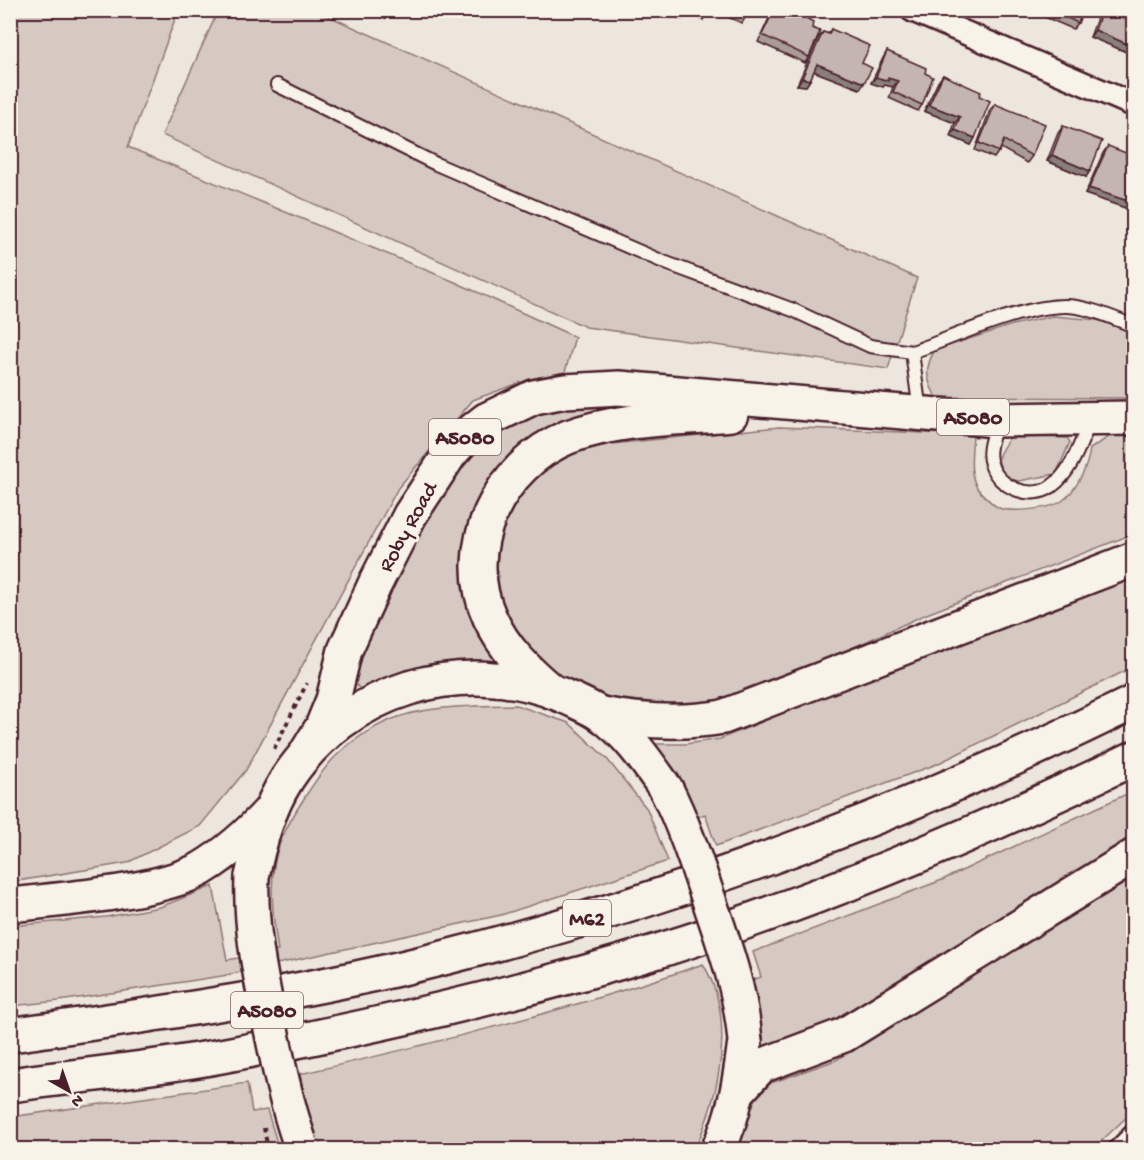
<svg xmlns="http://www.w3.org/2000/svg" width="1144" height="1160" viewBox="0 0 1144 1160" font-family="'Gochi Hand',sans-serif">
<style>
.built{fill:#e0d7d0}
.green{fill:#d5c9c2;stroke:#907476;stroke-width:1.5}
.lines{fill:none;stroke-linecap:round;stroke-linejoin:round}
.lane-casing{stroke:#4a1f2b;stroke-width:16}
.street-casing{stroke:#4a1f2b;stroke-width:27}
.primary-casing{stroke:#4a1f2b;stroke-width:38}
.highway-casing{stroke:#4a1f2b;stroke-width:38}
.path{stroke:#4a1f2b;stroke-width:4;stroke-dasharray:4.5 4.5;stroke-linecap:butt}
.lane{stroke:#f7f3e8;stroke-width:12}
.street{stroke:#f7f3e8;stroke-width:22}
.primary{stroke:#f7f3e8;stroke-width:33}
.highway{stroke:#f7f3e8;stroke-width:33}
.primary-bridge-casing{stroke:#4a1f2b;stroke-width:38;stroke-linecap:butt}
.primary-bridge{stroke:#f7f3e8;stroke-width:33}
.wall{fill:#a99c97;stroke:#4a1f2b;stroke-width:1.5}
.shaded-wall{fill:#897f7b;stroke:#4a1f2b;stroke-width:1.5}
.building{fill:#c4b5b0;stroke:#4a1f2b;stroke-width:1.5}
.labels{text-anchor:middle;stroke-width:6;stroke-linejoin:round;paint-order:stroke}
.shield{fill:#f7f3e8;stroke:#7e5f64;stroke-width:1.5}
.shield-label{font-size:21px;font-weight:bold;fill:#4a1f2b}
.street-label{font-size:22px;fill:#4a1f2b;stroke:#f7f3e8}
</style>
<rect width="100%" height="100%" fill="#ece6dd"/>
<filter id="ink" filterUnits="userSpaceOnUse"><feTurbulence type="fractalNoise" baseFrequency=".0167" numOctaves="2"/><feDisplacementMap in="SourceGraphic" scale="12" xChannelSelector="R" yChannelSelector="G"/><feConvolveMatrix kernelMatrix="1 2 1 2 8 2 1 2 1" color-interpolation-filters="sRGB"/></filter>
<g filter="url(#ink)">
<polygon class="built" points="1133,65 1133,105 1116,98"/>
<g class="green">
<polygon points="11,10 178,11 128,147 455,282 575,337 565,372 530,379 473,400 398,488 246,770 200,826 127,863 11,882"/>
<polygon points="218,11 317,11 917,278 888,369 586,327 162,135"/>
<path d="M1053,316L1098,320L1133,331V398L936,397C926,379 924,368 935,350L1012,325Z"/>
<path d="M597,406H656L511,466L482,638L498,667L362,692L352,679C371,613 432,484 485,441C516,415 558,408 597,406Z"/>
<path d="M779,427L973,435C972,451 968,475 978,489C982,494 994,506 999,508C1012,513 1051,509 1062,501C1077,490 1088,466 1090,449L1110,436L1133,433V534L924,615L726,706L625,707L581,691L540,667L515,642L494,591L497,534L510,506L529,483L552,465L578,452L611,444Z"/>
<path d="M1011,436L1067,438L1070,442L1056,474L1019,481L1006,478C993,458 998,454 1011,436Z"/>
<polygon points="1133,570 1133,667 937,764 716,846 705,814 695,818 647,744 685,744 720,739"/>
<path d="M516,705L569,723L607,759L647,809L668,861L501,915L423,932L222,976L59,1001L11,1006V926L106,917L160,907L213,886L227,960L278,951C273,917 267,877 280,843C288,821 320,771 337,755C349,743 370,729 386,722C421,705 478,706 516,705Z"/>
<polygon points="1133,791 1133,841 828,1033 759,1059 750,981 761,977 753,952 942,880"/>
<polygon points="1133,874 1133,1111 1093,1149 737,1150 750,1111 756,1099 771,1083 836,1060"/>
<path d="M703,964C737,1018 719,1096 695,1149H323L311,1127L300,1074C435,1043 571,1010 703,964Z"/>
<polygon points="247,1083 252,1112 267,1110 279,1149 11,1149 11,1117"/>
</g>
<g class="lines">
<defs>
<g id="lane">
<polyline points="277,85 436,164 666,263 793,310 870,346 912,352 920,412"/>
<path d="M912,352C955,337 1022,305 1067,306C1089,307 1113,318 1134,326"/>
<path d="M997,423C993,435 986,451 991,464C998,488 1032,501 1052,486C1072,472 1080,443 1090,422"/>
</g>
<g id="street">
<polyline points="912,10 1134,105"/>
<polyline points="1120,1150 1134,1136"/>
</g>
<g id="primary">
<path d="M551,691C526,670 504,649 490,618C458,548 499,465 568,437C619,418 677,419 731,414"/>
<polyline points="305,755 322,727 333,700 345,650 375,584 410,515 450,454 467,435 486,420 534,397 565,391 619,388 997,420 1134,418"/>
<path d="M252,877C259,843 268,809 287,779C346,689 461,655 559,694C573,700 588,706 600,714C628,733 647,762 666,789"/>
<path d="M718,1150C735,1114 740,1080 745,1041"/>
</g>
<g id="highway">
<path d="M601,714C642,722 682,724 723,717L1134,559"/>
<path d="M10,905C62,899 157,893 201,869C228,853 250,833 271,810"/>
<path d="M10,1035C157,1014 304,994 447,957C684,897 914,810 1134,702"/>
<path d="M10,1085C80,1075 152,1069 221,1056C368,1028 515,995 658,951C818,901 982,832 1134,758"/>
<polyline points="739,1090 761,1066 844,1035 1134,856"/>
</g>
</defs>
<use href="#lane" class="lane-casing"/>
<use href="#street" class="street-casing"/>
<use href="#primary" class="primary-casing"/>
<use href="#highway" class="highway-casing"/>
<g class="path">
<polyline points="274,749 307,683"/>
<polyline points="264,1128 268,1150"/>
</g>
<use href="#lane" class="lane"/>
<use href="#street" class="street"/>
<use href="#primary" class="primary"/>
<use href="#highway" class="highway"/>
<defs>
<g id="primary-bridge">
<path d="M666,789C684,825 696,862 709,900C725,947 741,991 745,1041"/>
<path d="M252,877C250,928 260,974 270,1024C278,1063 286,1102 299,1140"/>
</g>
</defs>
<use href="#primary-bridge" class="primary-bridge-casing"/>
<use href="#primary-bridge" class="primary-bridge"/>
</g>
<g class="wall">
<polygon points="671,10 697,10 692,17 686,14 682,19 669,15"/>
<polygon points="697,10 725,10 720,17 708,12 703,20 694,16"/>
<polygon points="725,10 750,10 742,23 723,15"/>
<polygon points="763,10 793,10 812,28 809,57 805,63 758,42 770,16 761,13"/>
<polygon points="1034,10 1083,10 1078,23 1073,29 1033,12"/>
<polygon points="1100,10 1117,10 1134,18 1134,47 1129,53 1090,37"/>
<polygon points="831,29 862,63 864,83 860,89 814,71 810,80 806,86 797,85 818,38 823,32 828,34"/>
<polygon points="887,51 925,73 922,105 918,111 889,98 893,87 885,85 883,87 871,83 883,58"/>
<polygon points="943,75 979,96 975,138 971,145 950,136 955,123 924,111 938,82"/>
<polygon points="995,104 1032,156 1027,163 1001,148 994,158 975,150 990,110"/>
<polygon points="1063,126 1086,177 1047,161 1058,133"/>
<polygon points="1108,146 1126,158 1134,161 1134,211 1085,194 1103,153"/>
</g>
<g class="shaded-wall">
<polygon points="672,10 681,10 687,12 682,19 669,15"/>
<polygon points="708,10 725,10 720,17 707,12"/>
<polygon points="763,10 773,10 770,16 761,13"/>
<polygon points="1095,30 1134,47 1129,53 1090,37"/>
<polygon points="817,64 864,83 860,89 813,71"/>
<polygon points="876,77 888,78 898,81 893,87 885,85 883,87 871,83"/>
<polygon points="802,78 810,80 806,86 797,85"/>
<polygon points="929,105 960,117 955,123 924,111"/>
<polygon points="955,130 975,138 971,145 950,136"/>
<polygon points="1052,155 1090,171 1086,177 1047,161"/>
<polygon points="1089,188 1134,203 1134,211 1085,194"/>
</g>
<g class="building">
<polygon points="733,10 750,10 747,17"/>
<polygon points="774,10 793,10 813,22 812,28 820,31 809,57 762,35"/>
<polygon points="1050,10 1083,10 1078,23"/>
<polygon points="1102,10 1117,10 1134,18 1134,47 1095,30"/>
<polygon points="831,29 870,46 862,63 872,68 864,83 817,64 810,80 802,78 823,32 829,34"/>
<polygon points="887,51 926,68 925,73 933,77 922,105 893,92 898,81 888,78 888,81 876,77"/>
<polygon points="943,75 981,92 979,96 990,101 975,138 955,130 960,117 929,105"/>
<polygon points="995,104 1045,124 1032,156 1004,140 999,152 979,143"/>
<polygon points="1063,126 1102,141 1090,171 1052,155"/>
<polygon points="1108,146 1126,153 1126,158 1134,161 1134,203 1089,188"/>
</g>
</g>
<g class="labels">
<g class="shield">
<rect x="937" y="399" width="72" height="36" rx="4.5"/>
<rect x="429" y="419" width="72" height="36" rx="4.5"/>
<rect x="563" y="900" width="48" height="36" rx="4.5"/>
<rect x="231" y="992" width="72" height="36" rx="4.5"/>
</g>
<g class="shield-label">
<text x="973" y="424">A5080</text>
<text x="465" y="444">A5080</text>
<text x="587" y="925">M62</text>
<text x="267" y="1017">A5080</text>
</g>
<g class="street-label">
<text transform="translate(406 526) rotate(-61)" y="8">Roby Road</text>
</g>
</g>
<rect width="1144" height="1160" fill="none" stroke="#f7f3e8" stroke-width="36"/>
<rect x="18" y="18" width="1108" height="1124" fill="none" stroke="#4a1f2b" stroke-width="2" filter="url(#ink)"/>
<g transform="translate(69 1091) rotate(140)" stroke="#f7f3e8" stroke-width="4.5" paint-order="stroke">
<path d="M0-4.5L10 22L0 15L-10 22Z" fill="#4a1f2b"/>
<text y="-9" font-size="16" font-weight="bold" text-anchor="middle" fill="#4a1f2b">N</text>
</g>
</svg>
